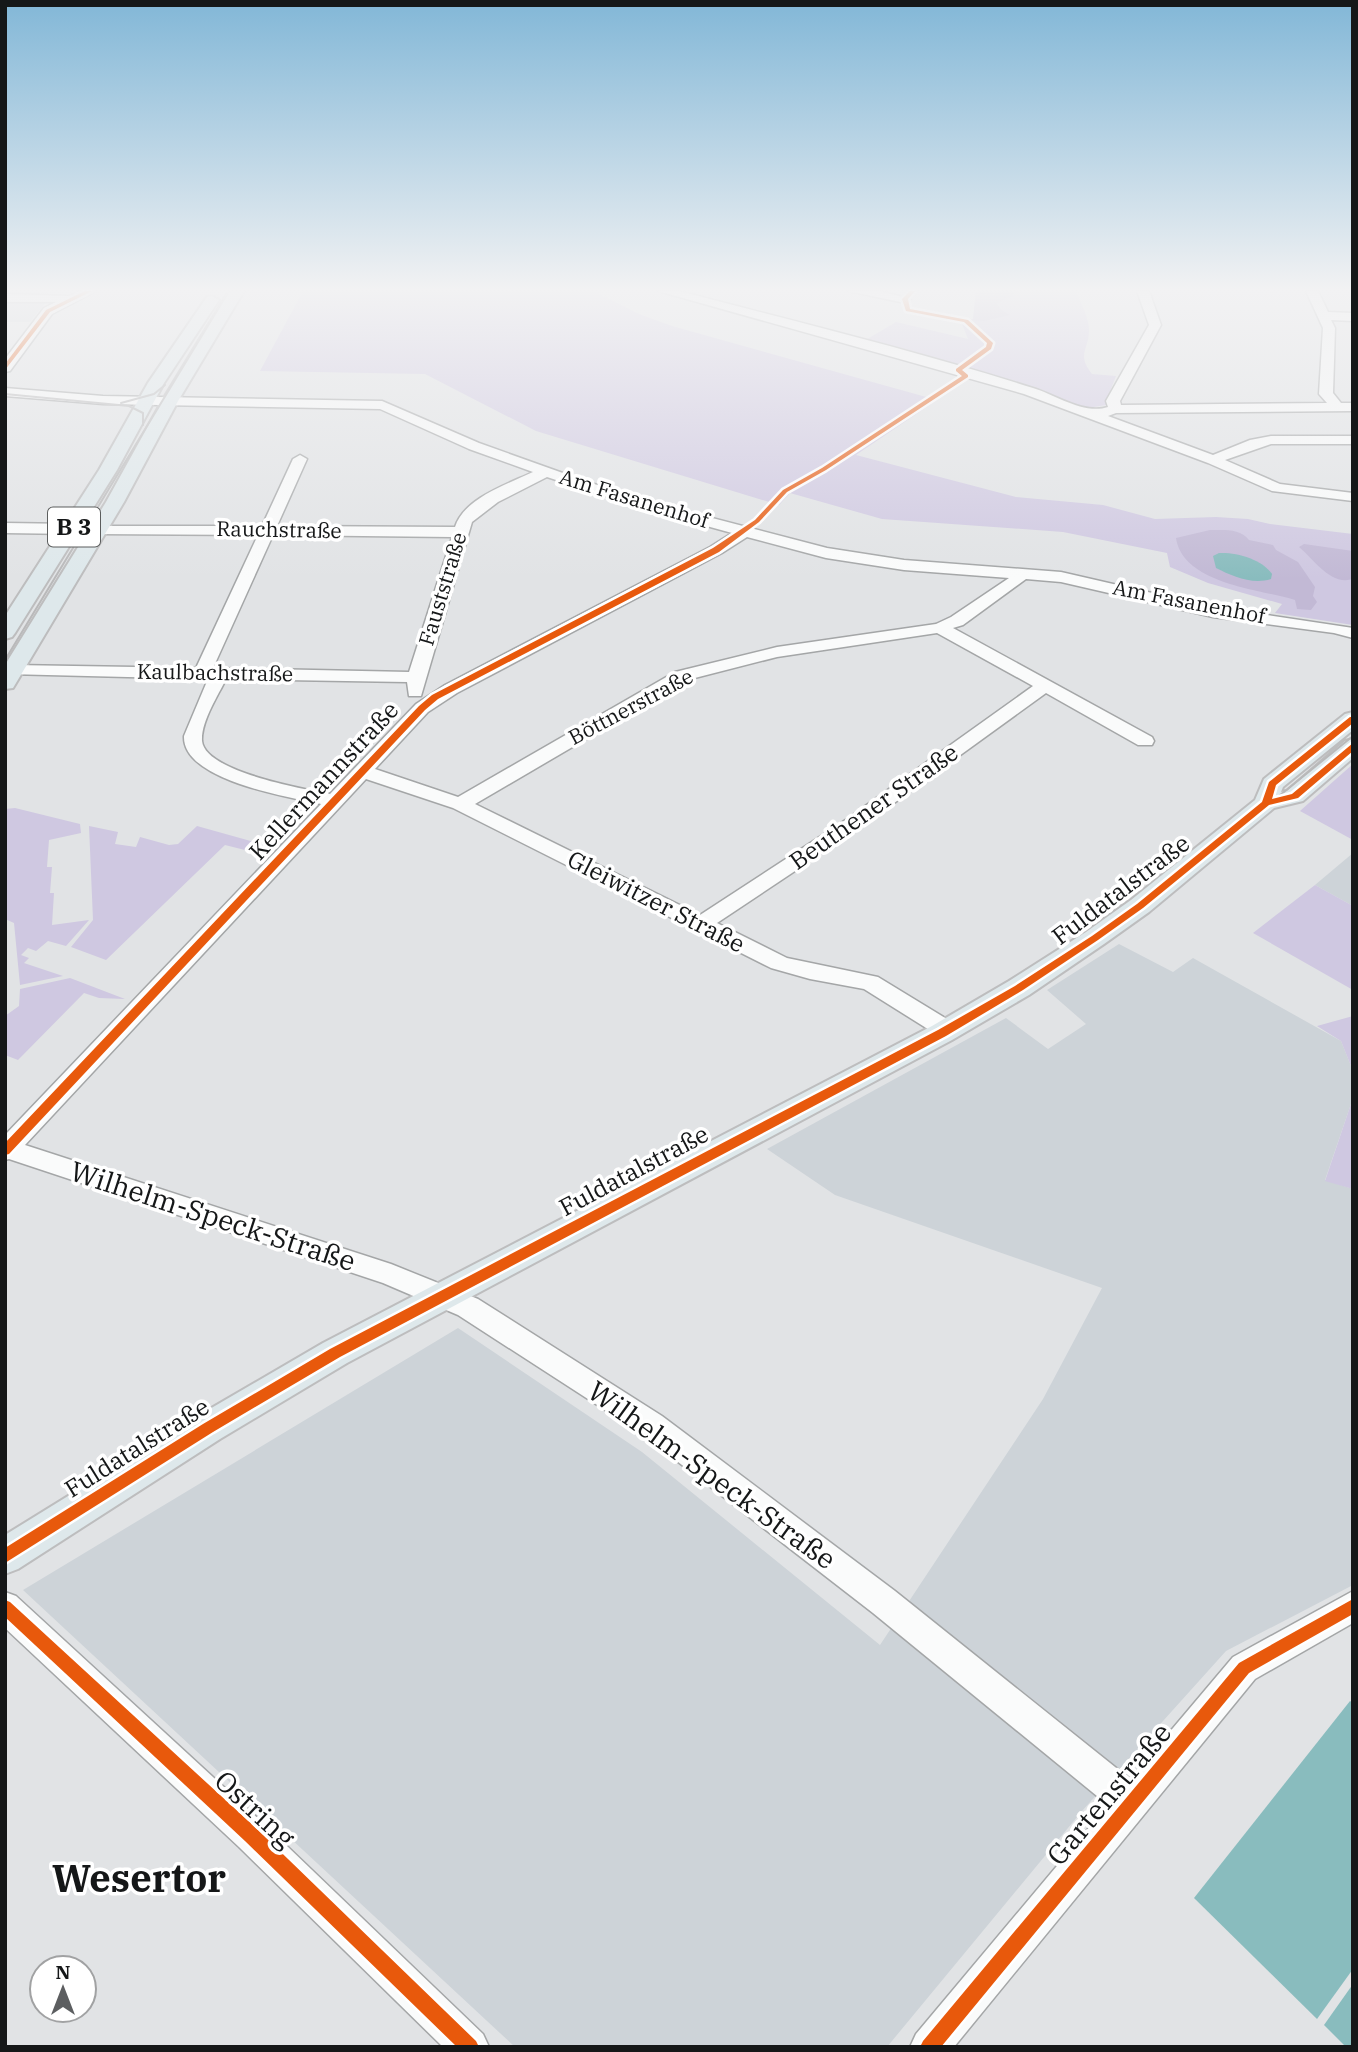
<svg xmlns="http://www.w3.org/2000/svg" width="1358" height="2052" viewBox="0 0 1358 2052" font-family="'IBM Plex Serif',serif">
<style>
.built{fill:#cdd3d8}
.green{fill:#cfc8e1}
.forest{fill:#c2b9d5}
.water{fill:#89bcbe}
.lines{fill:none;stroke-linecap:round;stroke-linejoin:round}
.minor-casing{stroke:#a4a6a7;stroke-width:3}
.major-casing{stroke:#bdbdbe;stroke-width:4}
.minor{fill:#fafbfb;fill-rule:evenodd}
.major{fill:#dee8eb;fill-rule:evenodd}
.tram-far1{stroke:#b9b9ba;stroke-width:2}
.tram{stroke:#b9b9ba;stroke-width:2.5}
.cycleway-casing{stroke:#fff;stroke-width:5}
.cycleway{fill:#e8590c;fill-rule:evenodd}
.labels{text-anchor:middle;stroke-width:7;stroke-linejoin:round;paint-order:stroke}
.far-street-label{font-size:21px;fill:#151718;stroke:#fff}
.shield{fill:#fff;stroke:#5b5d5d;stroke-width:2}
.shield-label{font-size:23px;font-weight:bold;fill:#151718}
.street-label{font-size:24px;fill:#151718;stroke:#fff}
.near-street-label{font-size:28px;fill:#151718;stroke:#fff}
.near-district-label{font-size:38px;font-weight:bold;fill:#151718;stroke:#fff}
</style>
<rect width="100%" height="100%" fill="#e1e3e5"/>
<g class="built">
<polygon points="5,302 46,302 30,322 5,322"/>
<polygon points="1353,853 1353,906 1315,885"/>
<polygon points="1119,944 1173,972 1193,958 1341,1041 1353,1071 1353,1098 1325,1180 1353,1189 1353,1585 1226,1651 1082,1811 887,2047 515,2047 23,1590 458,1328 642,1452 880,1645 1043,1399 1102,1288 835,1195 767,1149 1006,1018 1048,1049 1086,1024 1047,990"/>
</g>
<g class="green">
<polygon points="303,291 593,291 639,314 672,326 937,400 856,455 1016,497 1103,505 1155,519 1216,517 1248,519 1270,524 1353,534 1353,625 1275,613 1282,604 1208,583 1170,567 1167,553 1063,532 882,519 790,493 779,505 536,431 425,374 260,371"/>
<path d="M976,291H1076C1081,303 1089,318 1089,330C1089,350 1076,354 1092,374L1116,376L1109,394L1112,395L1106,405L1088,408L864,341L896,322L968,339L961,321L973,319Z"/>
<polygon points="1353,764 1353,840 1300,811"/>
<polygon points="15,808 80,824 81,833 49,840 47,867 52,867 50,893 54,893 52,925 89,920 66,946 48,941 36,951 28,948 21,955 29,958 24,963 63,976 20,985 14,923 5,919 5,809"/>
<polygon points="89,826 118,832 115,844 136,847 140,837 169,845 178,844 197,826 261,844 253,852 225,845 106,960 71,947 93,920"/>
<polygon points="1315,885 1353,906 1353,990 1253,933"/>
<polygon points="70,978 125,999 99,998 84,993 18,1060 5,1055 5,1016 19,1006 20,989"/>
<polygon points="1353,1016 1353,1071 1341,1041 1317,1026"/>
<polygon points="1353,1098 1353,1189 1325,1181"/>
</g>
<g class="forest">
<polygon points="976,291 1015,291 1013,296 997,303 1000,309 1010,315 984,321 971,320 973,319"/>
<path d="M1210,530C1224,530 1240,528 1249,540L1273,545L1276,550L1298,562L1315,587L1313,596L1317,602L1311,610L1297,609L1295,600C1259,589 1183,584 1176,538Z"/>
<path d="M1304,544L1353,551V579C1330,586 1314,559 1299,547Z"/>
</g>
<g class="water">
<path d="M1219,553C1236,552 1262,559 1272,574L1271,579C1252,585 1232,576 1216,568L1213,556Z"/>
<polygon points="1350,1701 1353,1703 1353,1969 1317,2019 1194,1898"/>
<polygon points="1353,1984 1353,2047 1346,2047 1324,2025"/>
</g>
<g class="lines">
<defs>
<g id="minor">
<polygon points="80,291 96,291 52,314 10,371 5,372 5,359 44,308 56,302 5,302 5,294 70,296"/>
<path d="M658,291H679C797,322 917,351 1033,388C1056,395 1084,415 1108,407L1106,401L1149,325L1137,291H1149L1161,325L1120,401L1121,405L1327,403L1319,394L1323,328L1306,291H1318L1328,312L1353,313V321L1331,320L1335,328L1333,393L1341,403H1353V411L1116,413L1108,416L1213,455L1250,440L1271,436H1353V444H1271L1225,460L1280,484L1353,493V501L1272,491L1208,463L1024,394Z"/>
<polygon points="848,291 879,291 911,299 905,303"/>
<path d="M5,388L103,396L382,401L479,443L588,482L651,502L827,548L904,560L1061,572L1213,607L1353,628V638L1334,633L1213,617L1061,582L1026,579L963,625L953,628L1152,737L1154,741L1152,745H1138L1046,693L861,827L717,923L787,958L878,977L955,1024L958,1030L955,1036L947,1038L939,1036L864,989L810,979L771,968L453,808L366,779L25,1145L391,1264L478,1299L662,1416L895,1591L1130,1779L1233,1657L1353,1591V1623L1255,1679L954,2047H910L916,2034L1108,1805L873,1613L642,1434L458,1315L383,1283L9,1159L5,1160V1135L321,804C288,797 182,780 184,736L208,679L7,674V666L13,665L196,668L258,535L98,534L93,532L90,529L93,526H262L293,459L300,455L307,459L277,526L455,527C464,498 508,484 533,472L469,449L380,409L103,404L5,396ZM547,477L641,508L732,533L710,547L445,685L416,704L330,794C304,789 205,772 202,741C201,721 218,696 226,679L407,682L409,696H421L472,522L498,502ZM273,535L452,537L409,672L213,668ZM747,537L826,558L904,570L1009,578L951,617L936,624L777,647L675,672L458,797L375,769L428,712L457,693L722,553ZM937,633L1033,686L847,819L700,915L475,804L687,680L777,657Z"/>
<polygon points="5,523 73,524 81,529 73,534 5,533"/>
<polygon points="5,1592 16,1596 263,1823 483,2034 489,2047 443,2047 239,1847 5,1628"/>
</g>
<g id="major">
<polygon points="229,291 244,291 178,401 124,502 16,683 13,688 5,689 5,665 106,502 162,401"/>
<polygon points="212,296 219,300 164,383 117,470 15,633 12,637 5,639 5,616 99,470 148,383 207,297"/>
<polygon points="1353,712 1353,730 1283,787 1281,792 1287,791 1345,741 1353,739 1353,758 1303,801 1274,808 1149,912 1104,944 1029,995 952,1040 347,1363 220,1439 18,1569 5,1574 5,1535 196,1417 323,1343 932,1026 1009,981 1086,932 1131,900 1255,800 1264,779 1345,714"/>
</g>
</defs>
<use href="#minor" class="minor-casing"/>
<use href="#major" class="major-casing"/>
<use href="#minor" class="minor"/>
<use href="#major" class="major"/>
<g class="tram-far1">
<polyline points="5,394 129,406 143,413 143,425"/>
<polyline points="121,403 154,394 165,385"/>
<polyline points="5,660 229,291"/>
<polyline points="353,1338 603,1205"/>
<polyline points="70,1521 147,1470 302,1377 945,1035 1022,991 1122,923 1353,736"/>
</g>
<g class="tram">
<polyline points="5,1551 27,1537"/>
<polyline points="5,1564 73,1519"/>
</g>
<defs>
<g id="cycleway">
<polygon points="85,291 92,291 50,312 5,370 5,364 46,310"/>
<polygon points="910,291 915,291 908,299 910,309 968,320 993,343 991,349 962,370 968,375 968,377 826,470 787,492 759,522 719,552 438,699 425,710 9,1154 5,1155 5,1143 419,706 432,695 713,548 755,520 783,490 822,468 962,376 956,371 956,369 986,347 987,343 964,322 906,311 902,299"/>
<polygon points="1350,717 1353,717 1353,723 1276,785 1272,799 1292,794 1353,743 1353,751 1298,798 1269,805 1143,908 1098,940 1023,990 946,1036 340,1357 213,1432 5,1563 5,1548 203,1424 330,1349 938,1030 1015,986 1092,936 1137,904 1262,802 1269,782"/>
<polygon points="1353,1599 1353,1614 1249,1673 941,2047 920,2047 923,2041 1239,1663"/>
<polygon points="5,1600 10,1602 257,1829 476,2041 479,2047 457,2047 245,1841 5,1617"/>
</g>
</defs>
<use href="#cycleway" class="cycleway-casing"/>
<use href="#cycleway" class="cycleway"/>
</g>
<linearGradient id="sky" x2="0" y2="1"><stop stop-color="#82b7d7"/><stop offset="0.5" stop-color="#f2f2f3"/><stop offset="1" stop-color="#f2f2f3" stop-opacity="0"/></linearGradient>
<rect width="1358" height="579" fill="url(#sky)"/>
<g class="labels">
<g class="far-street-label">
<text transform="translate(634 499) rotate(17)" y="7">Am Fasanenhof</text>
<text transform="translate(279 530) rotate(1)" y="7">Rauchstraße</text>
<text transform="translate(443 589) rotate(-73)" y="7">Fauststraße</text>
<text transform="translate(1189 602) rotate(11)" y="7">Am Fasanenhof</text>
<text transform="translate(215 673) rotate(1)" y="7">Kaulbachstraße</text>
<text transform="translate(631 707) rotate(-28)" y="7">Böttnerstraße</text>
</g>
<rect class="shield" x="48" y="507.5" width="52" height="39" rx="5"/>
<g class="shield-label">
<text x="74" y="535">B 3</text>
</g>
<g class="street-label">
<text transform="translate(324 781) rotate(-47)" y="8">Kellermannstraße</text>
<text transform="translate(874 807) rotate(-35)" y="8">Beuthener Straße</text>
<text transform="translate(1121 890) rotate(-37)" y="8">Fuldatalstraße</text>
<text transform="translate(656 902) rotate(27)" y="8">Gleiwitzer Straße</text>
<text transform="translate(634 1171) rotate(-28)" y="8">Fuldatalstraße</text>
<text transform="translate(137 1448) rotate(-32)" y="8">Fuldatalstraße</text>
</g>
<g class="near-street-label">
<text transform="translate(213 1216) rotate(18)" y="10">Wilhelm-Speck-Straße</text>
<text transform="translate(712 1475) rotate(36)" y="10">Wilhelm-Speck-Straße</text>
<text transform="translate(1109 1794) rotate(-50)" y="10">Gartenstraße</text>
<text transform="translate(255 1809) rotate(43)" y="10">Ostring</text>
</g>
<g class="near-district-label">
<text x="139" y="1892">Wesertor</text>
</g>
</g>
<rect width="1358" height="2052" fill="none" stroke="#151718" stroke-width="14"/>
<g transform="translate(63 1989)"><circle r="33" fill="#ffffff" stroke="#a1a2a3" stroke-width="2"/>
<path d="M0-5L12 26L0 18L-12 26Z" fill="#5c5e60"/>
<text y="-10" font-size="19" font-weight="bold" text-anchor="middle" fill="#151718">N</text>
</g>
</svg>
